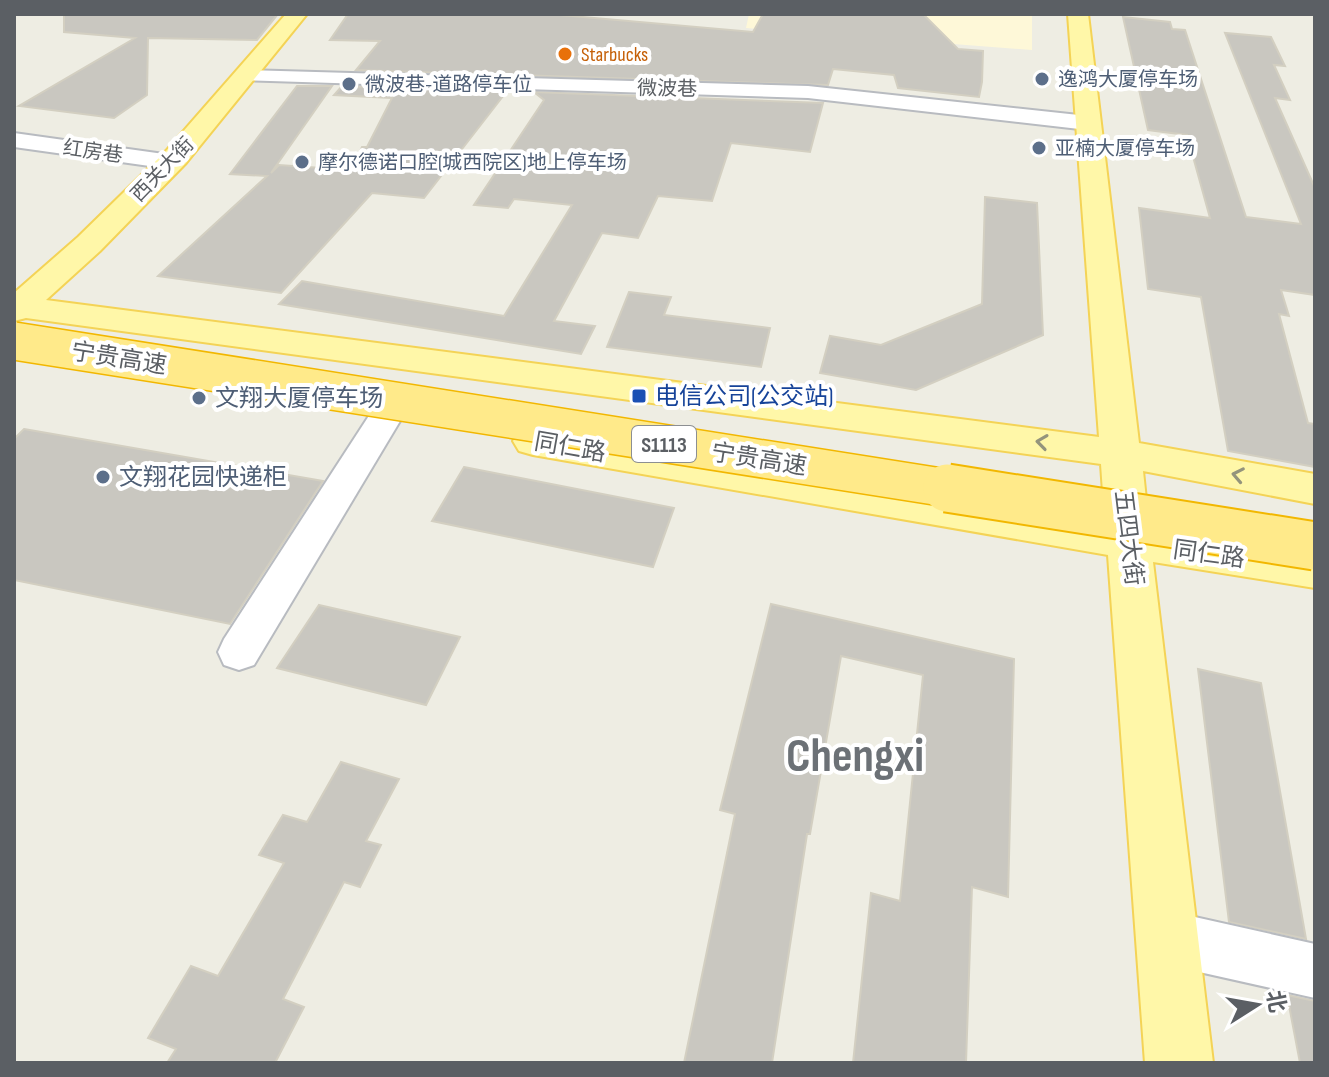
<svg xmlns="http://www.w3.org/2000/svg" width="1329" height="1077" viewBox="0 0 1329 1077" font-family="'Sofia Sans Condensed','Noto Sans SC',sans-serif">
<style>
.commercial{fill:#fef8d8}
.building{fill:#c9c7c0;stroke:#d3cfc1;stroke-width:2}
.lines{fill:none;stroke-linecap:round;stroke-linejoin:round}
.minor-casing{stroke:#b8bbc0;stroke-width:4}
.major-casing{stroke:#f4d356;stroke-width:4}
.minor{fill:#fff;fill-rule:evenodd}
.major{fill:#fff7a8;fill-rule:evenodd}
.highway-bridge-far1-casing{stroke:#f2b700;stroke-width:40;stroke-linecap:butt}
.highway-bridge-casing{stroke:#f2b700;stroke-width:51;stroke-linecap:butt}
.highway-bridge-far1{stroke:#ffea8a;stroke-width:37}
.highway-bridge{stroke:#ffea8a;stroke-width:47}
.oneway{stroke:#94947c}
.food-dot{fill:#e8710a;stroke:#fff;stroke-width:3}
.service-dot{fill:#5c6f8a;stroke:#fff;stroke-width:3}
.transit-dot{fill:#1a4fb4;stroke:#fff;stroke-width:3}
.labels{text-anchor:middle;stroke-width:8;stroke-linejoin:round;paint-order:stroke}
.far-food-label{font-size:20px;fill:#c56008;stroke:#fff;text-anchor:start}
.far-service-label{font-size:20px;fill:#4e5e75;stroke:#fff;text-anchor:start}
.far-street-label{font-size:20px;fill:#5b5f64;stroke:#fff}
.shield{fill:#fff;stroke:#8c8f92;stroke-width:2}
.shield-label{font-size:22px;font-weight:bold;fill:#5b5f64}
.street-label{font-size:24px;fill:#5b5f64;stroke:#fff}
.transit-label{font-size:24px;fill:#164399;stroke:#fff;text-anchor:start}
.service-label{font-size:24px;fill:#4e5e75;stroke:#fff;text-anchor:start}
.near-town-label{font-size:48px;font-weight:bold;fill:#6c7176;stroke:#fff}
</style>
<rect width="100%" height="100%" fill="#eeede3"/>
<polygon class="commercial" points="749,14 1032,14 1032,50 746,28"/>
<g class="building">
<polygon points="64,14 278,14 257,40 148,38 147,95 114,118 19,106 135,38 64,32"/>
<polygon points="348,14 549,14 753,32 763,14 923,14 958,49 983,51 982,82 979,97 898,88 894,75 833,69 828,85 356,70 380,41 330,40"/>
<polygon points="1123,17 1170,22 1172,29 1185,30 1246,217 1301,224 1225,33 1271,37 1285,66 1274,65 1290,100 1275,98 1315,188 1315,295 1281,290 1289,316 1279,314 1308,423 1315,424 1315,467 1228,451 1201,297 1148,289 1139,208 1210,218 1187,135 1148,130"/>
<polygon points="297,86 332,86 271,173 279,165 351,170 362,147 367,147 392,98 334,95 342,86 507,91 424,198 372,193 281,293 158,276 267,176 230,174"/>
<polygon points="534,92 823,103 810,152 731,143 712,201 658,196 638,238 602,233 554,321 595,326 581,354 279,304 302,281 504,316 572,205 514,199 508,208 474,205 544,100"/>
<polygon points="985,197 1037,203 1043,335 916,390 820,373 830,336 881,345 982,304"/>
<polygon points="629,292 671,297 664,315 770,328 761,367 607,347"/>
<polygon points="24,429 323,481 230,624 14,580 14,439"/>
<polygon points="464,467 674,508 653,567 432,521"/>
<polygon points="771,604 1014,659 1008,897 972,887 966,1063 853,1063 871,893 900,901 923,675 841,656 810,834 807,834 772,1063 684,1063 735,814 720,810"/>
<polygon points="319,605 460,637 426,705 277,668"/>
<polygon points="1198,669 1261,683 1306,939 1229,922"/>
<polygon points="341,762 399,779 366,841 381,845 360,887 344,882 283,999 304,1007 275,1063 167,1063 176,1049 148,1038 191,966 218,976 284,863 259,855 283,815 307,822"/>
<polygon points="1287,995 1315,1001 1315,1063 1300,1063"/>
</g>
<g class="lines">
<defs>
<g id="minor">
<polygon points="245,70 808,86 1088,116 1099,123 1088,130 808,98 238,80 235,76 238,72"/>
<polygon points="14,133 171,155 179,157 183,162 179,167 171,169 14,147"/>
<polygon points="386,405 398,408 403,416 254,665 239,670 224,665 218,652 224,639 374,408"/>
<polygon points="1168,911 1315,944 1315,998 1168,965 1149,957 1141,938 1149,919"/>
</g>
<polygon id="major" points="286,14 307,14 186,163 100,251 46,300 1099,437 1068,14 1088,14 1139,443 1315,474 1315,504 1143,471 1149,528 1315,552 1315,588 1153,562 1213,1063 1145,1063 1108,555 533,455 519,451 513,441 519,431 533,427 1105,521 1101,464 26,318 14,321 14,293 78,237 166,151"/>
</defs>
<use href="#minor" class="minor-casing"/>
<use href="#major" class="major-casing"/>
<use href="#minor" class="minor"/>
<use href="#major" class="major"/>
<defs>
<polyline id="highway-bridge-far1" points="14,341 960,490"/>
<polyline id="highway-bridge" points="947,488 1315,546"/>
</defs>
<use href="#highway-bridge-far1" class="highway-bridge-far1-casing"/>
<use href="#highway-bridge" class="highway-bridge-casing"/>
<use href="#highway-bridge-far1" class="highway-bridge-far1"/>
<use href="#highway-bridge" class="highway-bridge"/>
</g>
<defs><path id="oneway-chevron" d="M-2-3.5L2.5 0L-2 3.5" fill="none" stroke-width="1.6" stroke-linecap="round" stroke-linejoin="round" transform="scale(2)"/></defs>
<g class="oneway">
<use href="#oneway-chevron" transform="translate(1042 442) rotate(-172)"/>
<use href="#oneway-chevron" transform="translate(1238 475) rotate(-169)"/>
</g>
<circle class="food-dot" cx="565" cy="54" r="8"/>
<g class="service-dot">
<circle cx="1042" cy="79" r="8"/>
<circle cx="349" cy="84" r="8"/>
<circle cx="1039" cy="148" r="8"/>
<circle cx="302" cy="162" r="8"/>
<circle cx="199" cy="398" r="8"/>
<circle cx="103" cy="477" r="8"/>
</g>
<rect class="transit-dot" x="631" y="388" width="16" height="16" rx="4"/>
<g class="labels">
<g class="far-food-label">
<text x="581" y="61">Starbucks</text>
</g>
<g class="far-service-label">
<text x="1058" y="86">逸鸿大厦停车场</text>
<text x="365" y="91">微波巷-道路停车位</text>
<text x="1055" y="155">亚楠大厦停车场</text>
<text x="318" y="169">摩尔德诺口腔(城西院区)地上停车场</text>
</g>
<g class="far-street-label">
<text transform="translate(667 88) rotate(1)" y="7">微波巷</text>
<text transform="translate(93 151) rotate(8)" y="7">红房巷</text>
<text transform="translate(162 169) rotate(-46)" y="7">西关大街</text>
</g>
<rect class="shield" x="632" y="426" width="64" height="36" rx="6"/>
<g class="shield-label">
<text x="664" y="452">S1113</text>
</g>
<g class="street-label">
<text transform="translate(119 358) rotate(9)" y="8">宁贵高速</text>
<text transform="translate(570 447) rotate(10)" y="8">同仁路</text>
<text transform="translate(759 459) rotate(9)" y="8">宁贵高速</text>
<text transform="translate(1129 538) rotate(83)" y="8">五四大街</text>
<text transform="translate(1209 554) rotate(8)" y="8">同仁路</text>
</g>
<g class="transit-label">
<text x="655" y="404">电信公司(公交站)</text>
</g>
<g class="service-label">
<text x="215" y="406">文翔大厦停车场</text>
<text x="119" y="485">文翔花园快递柜</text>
</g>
<g class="near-town-label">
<text x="855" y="771">Chengxi</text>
</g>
</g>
<rect width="1329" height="1077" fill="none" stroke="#5b5f64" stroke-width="32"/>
<g transform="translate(1257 1005) rotate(79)" stroke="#ffffff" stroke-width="6" paint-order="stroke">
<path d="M0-6L14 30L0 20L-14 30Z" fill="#5b5f64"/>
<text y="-12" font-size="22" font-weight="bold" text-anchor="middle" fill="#5b5f64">北</text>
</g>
</svg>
